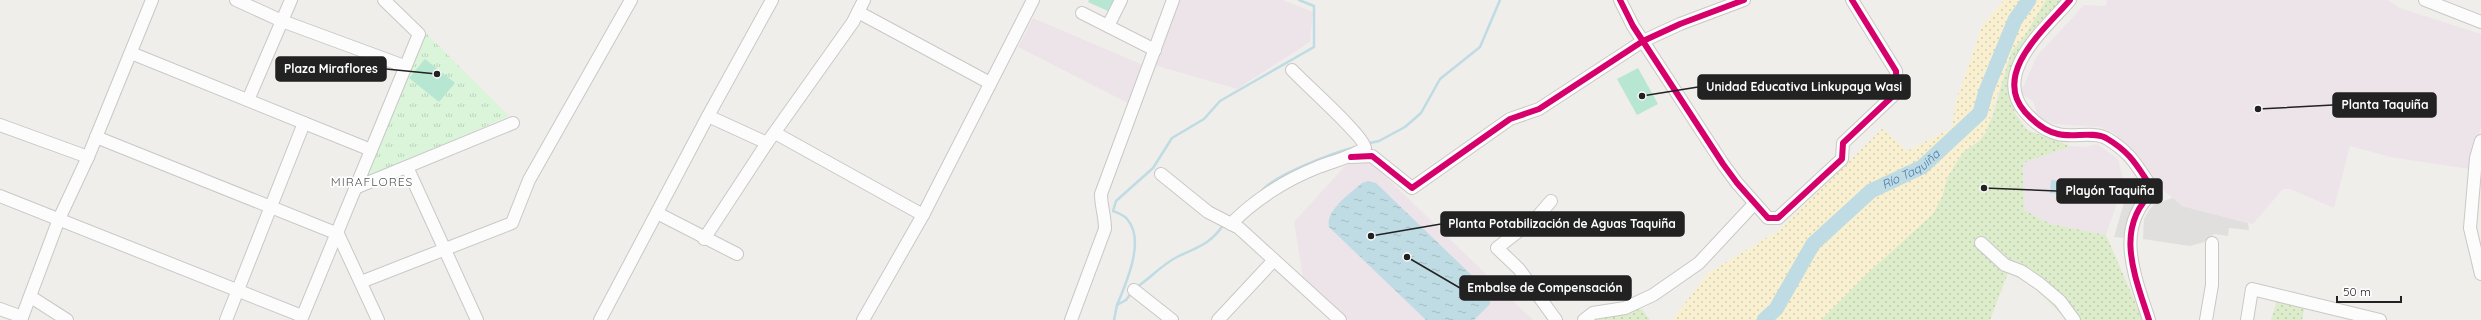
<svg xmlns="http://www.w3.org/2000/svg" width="2481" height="320" viewBox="0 0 2481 320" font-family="Quicksand,sans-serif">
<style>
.industrial{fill:#ede4e9}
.grass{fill:url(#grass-dots)}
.sand{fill:url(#sand-dots)}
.park{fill:url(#park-tufts)}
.pitch{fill:#b7e6d2}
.parking{fill:#e0dfde}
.water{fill:url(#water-ripples)}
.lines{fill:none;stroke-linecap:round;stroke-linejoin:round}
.stream{stroke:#bfdbe3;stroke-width:2.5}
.river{stroke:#bfdbe3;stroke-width:15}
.minor-casing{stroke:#c9c8c7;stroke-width:14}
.minor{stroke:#fdfcfc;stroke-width:12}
.cycleway-casing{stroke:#fff;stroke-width:8}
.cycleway{stroke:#d6006c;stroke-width:6}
.labels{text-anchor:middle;stroke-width:3.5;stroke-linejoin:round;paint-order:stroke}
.water-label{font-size:12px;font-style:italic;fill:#4a7aab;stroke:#fff}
.neighbourhood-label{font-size:12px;letter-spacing:1px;fill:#555;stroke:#fff}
.leader{fill:none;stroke:#222;stroke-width:1.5}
.callout-dot{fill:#222;stroke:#fff;stroke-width:1.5}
.callout{fill:#222;stroke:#222;stroke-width:1.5}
.callout-label{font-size:12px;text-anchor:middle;font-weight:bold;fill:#fff}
</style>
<defs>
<pattern id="grass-dots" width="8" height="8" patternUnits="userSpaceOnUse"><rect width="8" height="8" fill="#ddeccb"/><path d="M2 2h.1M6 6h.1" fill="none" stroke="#bdcaae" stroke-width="1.8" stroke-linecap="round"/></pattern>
<pattern id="sand-dots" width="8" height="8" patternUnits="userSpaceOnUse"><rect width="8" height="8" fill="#f8f0d0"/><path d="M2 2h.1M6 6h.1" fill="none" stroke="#d4ceb2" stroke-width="1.8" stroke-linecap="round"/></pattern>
<pattern id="park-tufts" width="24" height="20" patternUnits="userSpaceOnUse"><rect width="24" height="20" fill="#daf5da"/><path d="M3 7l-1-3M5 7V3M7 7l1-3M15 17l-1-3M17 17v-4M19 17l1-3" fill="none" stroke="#bbd2bb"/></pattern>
<pattern id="water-ripples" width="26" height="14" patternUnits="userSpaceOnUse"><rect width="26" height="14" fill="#bfdbe3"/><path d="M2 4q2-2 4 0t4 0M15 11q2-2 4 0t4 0" fill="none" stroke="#a4bcc2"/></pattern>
</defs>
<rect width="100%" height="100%" fill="#f0eeeb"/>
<g class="industrial">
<polygon points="1178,0 1283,0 1313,12 1310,42 1237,89 1154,65"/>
<polygon points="2107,0 2388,0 2400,8 2481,34 2481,127 2469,169 2390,157 2350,146 2334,208 2290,189 2283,189 2253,224 2182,206 2152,181 2140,157 2112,132 2100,127 2055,124 2038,118 2033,101 2020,94 2037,56 2084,5 2106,6"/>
<polygon points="1033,18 1143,65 1128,103 1018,47"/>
<polygon points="2097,144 2118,159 2124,182 2106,235 2051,224 2024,210 2023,163 2071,146 2086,147"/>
<polygon points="1356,159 1373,164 1533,320 1349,320 1303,278 1294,222 1345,166"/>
</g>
<g class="grass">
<polygon points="2046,0 2061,0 2032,35 2011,68 2011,97 2015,113 2027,130 2071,146 2023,163 2024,210 2051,224 2106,235 2143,320 2067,320 2031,284 2008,273 1990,320 1821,320 1942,197 1947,178 1963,152 1979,141 1992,118 2011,52 2025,35"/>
<polygon points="2277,300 2305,306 2302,320 2271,320"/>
<polygon points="1642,309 1650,320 1592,320 1596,317"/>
</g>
<polygon class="sand" points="2004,0 2046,0 2025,35 2011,52 1986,132 1979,141 1963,152 1947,178 1942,197 1933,214 1868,273 1821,320 1672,320 1708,273 1778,231 1883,128 1907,151 1952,128 1955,104 1982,26"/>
<polygon class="park" points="425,32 509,116 364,179"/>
<g class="pitch">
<polygon points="1089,0 1114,0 1108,11 1088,2"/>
<polygon points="425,59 455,83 439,102 409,78"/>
<polygon points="1638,68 1658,104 1637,115 1617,79"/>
</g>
<g class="parking">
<polygon points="2130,182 2136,182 2146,188 2137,203 2126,238 2114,237"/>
<polygon points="2173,198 2182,206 2248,223 2249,230 2229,228 2228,236 2214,234 2204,242 2190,246 2143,239 2144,219 2148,212 2154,204"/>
</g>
<g class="water">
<polygon points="2051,180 2075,182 2074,196 2050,193"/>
<path d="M1368,181L1376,183L1489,292L1490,304L1474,320H1426L1329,227C1325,210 1351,193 1362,183Z"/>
</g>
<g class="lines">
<g class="stream">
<polyline points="1366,144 1379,141 1405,127 1421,113 1440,79 1480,47 1500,0"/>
<path d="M1260,193C1271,176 1335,152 1356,147"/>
<path d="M1137,287C1150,278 1163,264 1177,257C1197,247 1210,245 1224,224"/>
<path d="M1117,305C1126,283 1146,240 1127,219C1124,215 1118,213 1113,211L1116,201L1153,168L1172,138L1204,119L1220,101L1314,47V6L1299,0"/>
<polyline points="1114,320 1117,305 1126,300 1132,292"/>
</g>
<path class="river" id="s1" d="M1764,320L1776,309L1813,244L1871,191L1922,167L1980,113L1986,91L2015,20L2029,0"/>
<defs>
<g id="minor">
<polyline points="236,0 282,21 404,66"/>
<polyline points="1620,0 1633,26 1723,164 1737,183 1768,218 1778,218 1842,159 1843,143 1897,92 1896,71 1852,0"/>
<path d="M2070,0C2046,28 1991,73 2025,112C2034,122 2044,131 2058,134C2072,138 2093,131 2106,138C2133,154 2137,167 2154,191C2113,227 2135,276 2149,320"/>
<polyline points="2425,0 2481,22"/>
<polyline points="858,12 990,83"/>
<polyline points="1082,13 1155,50"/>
<polyline points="1108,26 1121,0"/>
<polyline points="131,53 371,150"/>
<polyline points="248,100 291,0"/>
<polyline points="708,116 767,143"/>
<polyline points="0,125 88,157"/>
<polyline points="775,133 923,215"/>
<polyline points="96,137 338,234 378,320"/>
<polyline points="2481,141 2476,158 2470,228 2481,274"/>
<polyline points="1351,157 1372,156 1412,188 1510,119 1539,109 1643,41 1680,24 1744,0"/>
<polyline points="407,167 477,320"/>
<polyline points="1161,174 1208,212 1239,228 1340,320"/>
<polyline points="355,188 513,123"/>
<polyline points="0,196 302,316"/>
<polyline points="1551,201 1538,216 1497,248 1519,269 1556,320"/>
<polyline points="657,213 737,254"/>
<path d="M1231,224C1254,200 1286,180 1316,168C1333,161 1350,158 1365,148C1365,137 1304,83 1292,70"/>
<polyline points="704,239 767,143 853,22 864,0"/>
<polyline points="1981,243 2005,265 2021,271 2040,284 2060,301 2074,320"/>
<polyline points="361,282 512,223 529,180 631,0"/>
<polyline points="1134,290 1172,320"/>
<polyline points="31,297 67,320"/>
<polyline points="0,309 22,317"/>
<polyline points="21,320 59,219 88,157 152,0"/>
<polyline points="226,320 304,123"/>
<polyline points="301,320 419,34 384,0"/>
<polyline points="600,320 708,116 772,0"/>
<polyline points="863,320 923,215 1033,0"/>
<path d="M1071,320L1105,229C1105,216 1101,206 1101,194L1173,0"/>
<polyline points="1218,320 1274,260"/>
<polyline points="1584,320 1593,313 1625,308 1653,295 1699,263 1754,204"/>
<polyline points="2206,320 2212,285 2212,243"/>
<polyline points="2247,320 2252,289 2380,320"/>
</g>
</defs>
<use href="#minor" class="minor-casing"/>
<use href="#minor" class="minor"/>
<defs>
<g id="cycleway">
<polyline points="1620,0 1633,26 1723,164 1737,183 1768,218 1778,218 1842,159 1843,143 1897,92 1896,71 1852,0"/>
<path d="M2070,0C2046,28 1991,73 2025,112C2034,122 2044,131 2058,134C2072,138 2093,131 2106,138C2133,154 2137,167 2154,191C2113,227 2135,276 2149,320"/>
<polyline points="1351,157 1372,156 1412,188 1510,119 1539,109 1643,41 1680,24 1744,0"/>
</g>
</defs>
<use href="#cycleway" class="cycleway-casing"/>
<use href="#cycleway" class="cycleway"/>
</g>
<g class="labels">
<g class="water-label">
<text dy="4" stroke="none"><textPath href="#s1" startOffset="215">Río Taquiña</textPath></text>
</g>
<g class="neighbourhood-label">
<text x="372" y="186">MIRAFLORES</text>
</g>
</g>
<path class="leader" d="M437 74L386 69M1642 96L1698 87M2258 109L2333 105M1984 188L2057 191M1371 236L1441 224M1407 257L1460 288"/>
<g class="callout-dot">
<circle cx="437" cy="74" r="4"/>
<circle cx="1642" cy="96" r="4"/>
<circle cx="2258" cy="109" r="4"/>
<circle cx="1984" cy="188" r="4"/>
<circle cx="1371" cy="236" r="4"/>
<circle cx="1407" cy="257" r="4"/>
</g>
<g class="callout">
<rect x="276" y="57" width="110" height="24" rx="4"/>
<rect x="1698" y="75" width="212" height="24" rx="4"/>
<rect x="2333" y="93" width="103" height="24" rx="4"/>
<rect x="2057" y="179" width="105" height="24" rx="4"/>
<rect x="1441" y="212" width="243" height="24" rx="4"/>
<rect x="1460" y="276" width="171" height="24" rx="4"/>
</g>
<g class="callout-label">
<text x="331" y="73">Plaza Miraflores</text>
<text x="1804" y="91">Unidad Educativa Linkupaya Wasi</text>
<text x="2385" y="109">Planta Taquiña</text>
<text x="2110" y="195">Playón Taquiña</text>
<text x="1562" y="228">Planta Potabilización de Aguas Taquiña</text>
<text x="1545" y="292">Embalse de Compensación</text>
</g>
<path d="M2337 296v6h64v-6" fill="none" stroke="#222222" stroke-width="2"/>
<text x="2343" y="296" font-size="12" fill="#222222" stroke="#ffffff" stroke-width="3" paint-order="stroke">50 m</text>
</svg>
